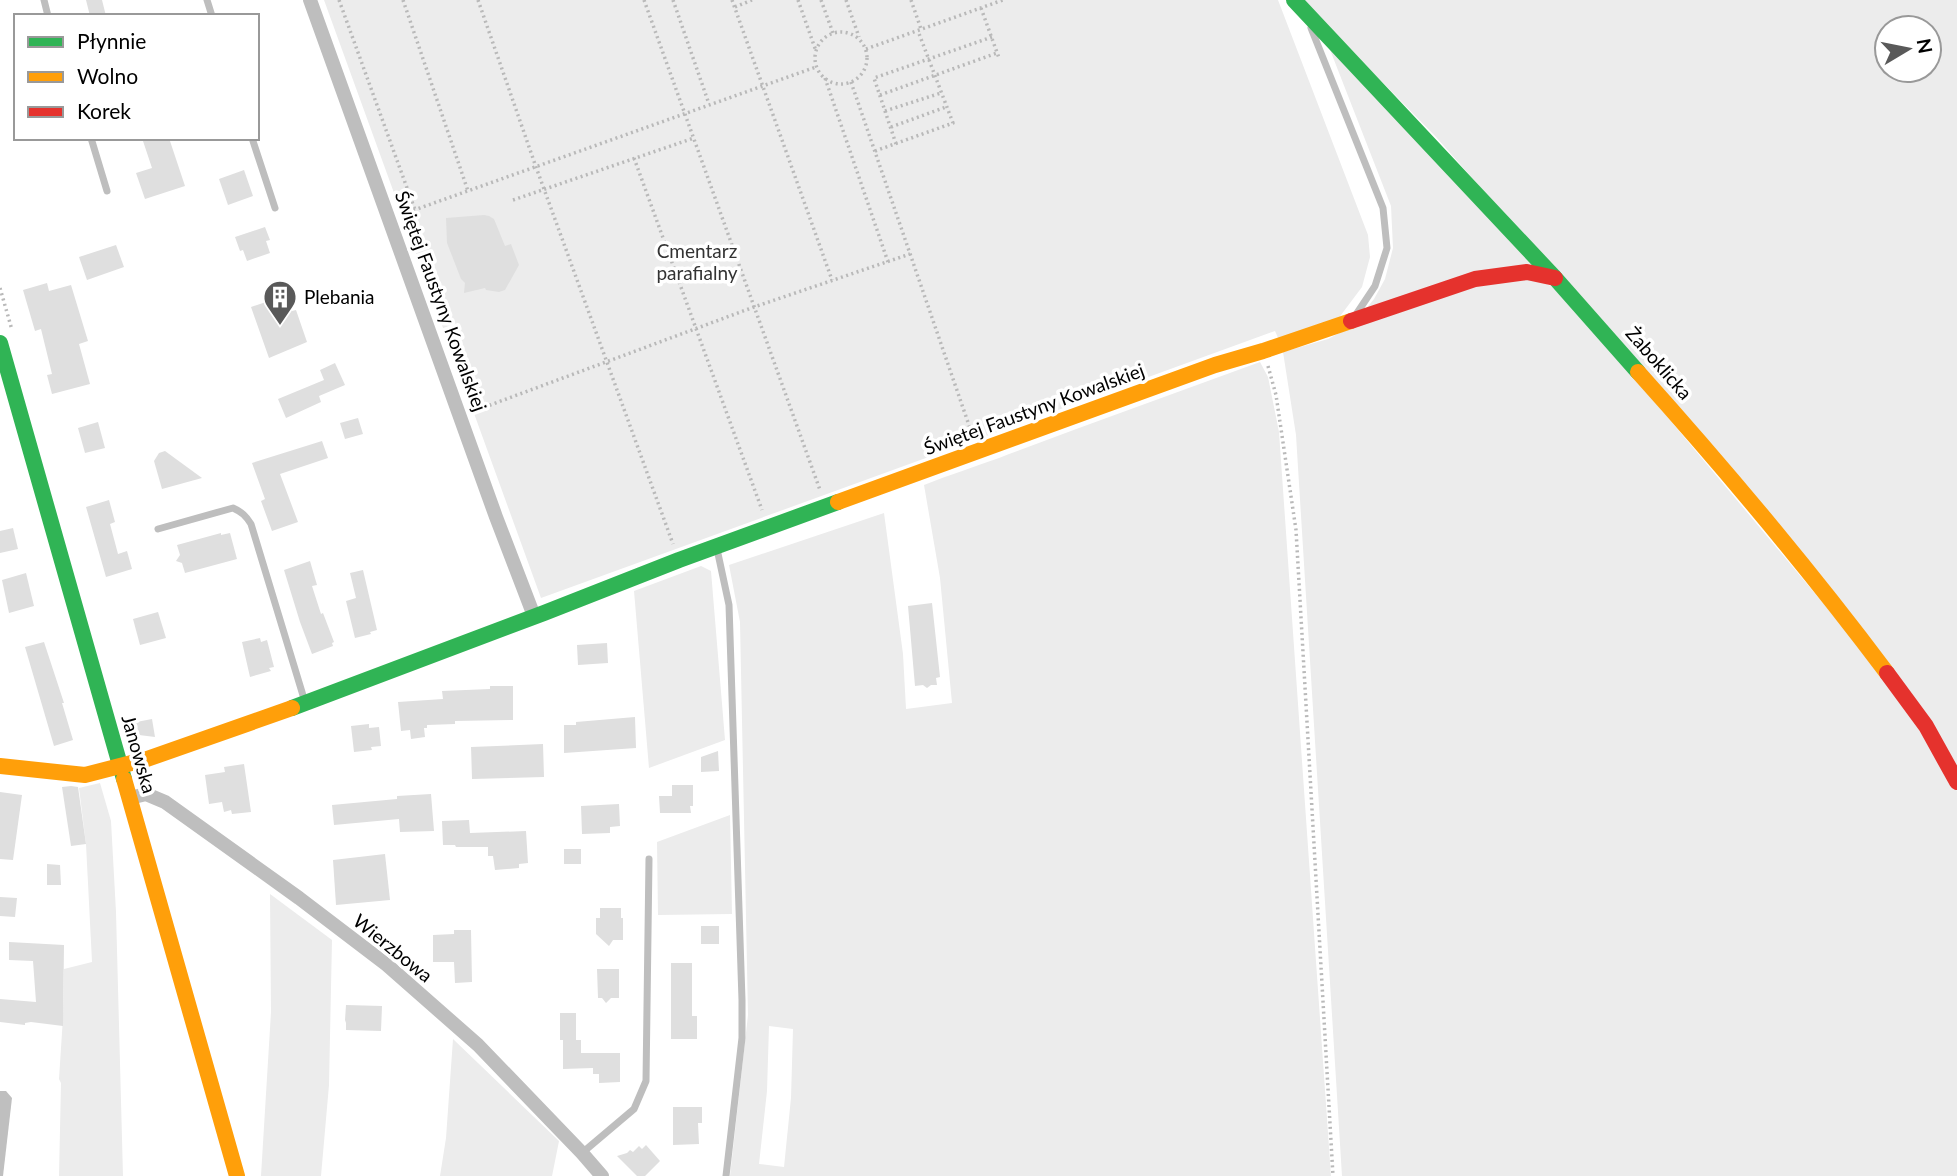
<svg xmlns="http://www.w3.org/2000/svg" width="1957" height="1176" viewBox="0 0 1957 1176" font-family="Lato,sans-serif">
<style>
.green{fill:#ececec;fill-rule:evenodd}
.water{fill:#bfbfbf}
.building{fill:#dfdfdf}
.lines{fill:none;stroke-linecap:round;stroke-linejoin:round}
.path{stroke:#b9b9b9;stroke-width:3.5;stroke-dasharray:2 3.5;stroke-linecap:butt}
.lane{stroke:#bebebe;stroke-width:7}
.street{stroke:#bebebe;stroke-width:14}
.fast{stroke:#30b455;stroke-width:16}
.slow{stroke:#ff9f0a;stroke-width:16}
.jam{stroke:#e5322d;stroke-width:16}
.labels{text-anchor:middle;stroke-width:7;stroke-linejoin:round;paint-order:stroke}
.park-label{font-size:19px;fill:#333;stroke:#fff}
.poi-label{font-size:19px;fill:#000;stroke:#fff;text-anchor:start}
.street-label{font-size:19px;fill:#000;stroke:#fff}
</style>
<rect width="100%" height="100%" fill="#fff"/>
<g class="green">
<polygon points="324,0 1278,0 1368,235 1370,257 1362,287 1338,319 1279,340 1275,331 541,598"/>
<path d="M1302,0H1957V772L1928,721L1505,215L1436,137ZM1887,28H1929V70H1887Z"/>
<polygon points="1327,42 1544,271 1361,315 1374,299 1385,279 1393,248 1391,206"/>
<polygon points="1534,278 1555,288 1567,297 1848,633 1916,722 1957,791 1957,1176 1342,1176 1296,435 1283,352 1328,339 1360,322 1474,282"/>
<path d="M1260,362L1268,377L1279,432L1331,1176H730L748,1015L740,622L729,565L884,513L903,654L906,709L952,703L940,578L924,485C949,475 974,467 999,458C1086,425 1173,394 1260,362ZM769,1026L793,1029L791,1098L784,1167L759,1164L767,1091Z"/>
<polygon points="701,566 711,571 725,740 649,768 634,591"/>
<polygon points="100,783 111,821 116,912 123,1176 59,1176 61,1083 59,1079 63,1017 64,969 92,962 86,844 79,788"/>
<polygon points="730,815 732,914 658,915 657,842"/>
<polygon points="270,894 332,940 329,1085 321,1176 261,1176 271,1012"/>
<polygon points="453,1039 559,1141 552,1176 440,1176 446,1138"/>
</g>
<polygon class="water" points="0,1091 6,1091 12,1098 3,1176 0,1176"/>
<g class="building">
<polygon points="86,0 102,0 106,16 90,16"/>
<polygon points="142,138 169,138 185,186 145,199 136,173 152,168"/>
<polygon points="244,170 253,196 228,205 219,179"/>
<polygon points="484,215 489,216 494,219 505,246 511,244 519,265 505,290 499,292 486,290 485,288 464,293 465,283 461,279 447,243 446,218"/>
<polygon points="265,227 270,240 266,241 270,253 247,261 243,250 240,251 235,237"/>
<polygon points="116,245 124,267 87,280 79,257"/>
<polygon points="47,283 49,291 71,285 88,341 79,344 90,384 52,394 47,375 52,374 41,329 35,331 23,290"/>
<polygon points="286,297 292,311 296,310 307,342 269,358 251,307 275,299 276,300"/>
<polygon points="335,363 345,385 319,396 321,402 286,418 278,399 324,380 320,370"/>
<polygon points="358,418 363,434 345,439 340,423"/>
<polygon points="98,422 105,448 85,453 78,428"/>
<polygon points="322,441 328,458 280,474 298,522 272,531 261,501 265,499 252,463"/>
<polygon points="165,451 202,478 162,489 154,461 159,453"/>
<polygon points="109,500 115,522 110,524 118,554 127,551 132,569 106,577 86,507"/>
<polygon points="13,528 18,549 0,553 0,531"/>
<polygon points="221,533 221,535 230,533 237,559 185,573 182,563 176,561 180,555 177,545"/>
<polygon points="310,561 317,585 312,586 321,614 323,613 334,642 332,643 333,646 312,654 300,622 284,570"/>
<polygon points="363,570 377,630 370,632 371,634 355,638 346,601 356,598 350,573"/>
<polygon points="26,573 34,606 9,613 2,580"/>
<polygon points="932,603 940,677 936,678 937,685 931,685 927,688 923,685 915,686 908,606"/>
<polygon points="158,612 166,638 140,645 133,619"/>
<polygon points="260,638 261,642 267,640 274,667 269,668 271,671 250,677 242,642"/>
<polygon points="44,642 64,703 62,703 73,740 54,746 25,647"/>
<polygon points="607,643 608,663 578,665 577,645"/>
<polygon points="490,686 513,686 513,720 455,721 455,724 427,725 427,728 424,728 425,737 411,739 410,730 401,731 398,702 443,699 442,691 490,689"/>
<polygon points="635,717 636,748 564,753 564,725 576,725 576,722"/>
<polygon points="152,719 155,737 139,735 122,728 121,725"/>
<polygon points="369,724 369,728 379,727 381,746 371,747 372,750 354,752 351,726"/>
<polygon points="543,744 544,777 472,779 471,747"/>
<polygon points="718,751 719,771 701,772 701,757"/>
<polygon points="244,764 251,812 232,814 231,810 224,812 222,802 209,804 205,775 225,772 224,767"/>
<polygon points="672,785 693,785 693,806 690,806 691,813 660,813 659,796 672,796"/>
<polygon points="71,786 78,787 86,844 71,846 62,787"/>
<polygon points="0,792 22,795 13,860 0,859"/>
<polygon points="431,794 434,831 400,832 399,819 334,825 332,805 397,799 397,796"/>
<polygon points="619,804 620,826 610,827 610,833 582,834 581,806"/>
<polygon points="469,820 470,833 526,831 528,863 519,864 519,868 495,870 493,856 488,856 488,847 456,847 455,845 443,845 442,821"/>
<rect x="564" y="849" width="17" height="15"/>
<polygon points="385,854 390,900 336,905 333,860"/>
<polygon points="47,864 60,865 61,885 47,885"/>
<polygon points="0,897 17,898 15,917 0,916"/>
<polygon points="600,908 621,908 621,918 623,918 623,940 613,940 609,946 596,934 596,918 600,918"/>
<rect x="701" y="926" width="18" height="18"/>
<polygon points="454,930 471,930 472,982 455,983 454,962 433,962 433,935 454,934"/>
<polygon points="9,942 64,945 63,1026 31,1022 25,1023 25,1025 0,1022 0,999 36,1002 33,961 9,960"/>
<polygon points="671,963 692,963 692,1016 697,1016 697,1039 671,1039"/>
<polygon points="597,969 619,969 619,998 611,998 606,1003 602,998 598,998"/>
<polygon points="346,1005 382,1006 381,1031 346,1030 346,1023 345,1020"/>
<polygon points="560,1013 576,1013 576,1040 581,1040 581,1053 620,1053 620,1082 599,1083 599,1074 593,1074 593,1068 563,1069 563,1040 560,1040"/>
<polygon points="673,1107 702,1107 702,1123 698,1123 699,1144 673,1145"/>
<polygon points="646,1145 660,1161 645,1176 637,1176 617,1156 627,1153 630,1150 633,1152 639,1146 642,1149"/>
</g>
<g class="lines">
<g class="path">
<polyline points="339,0 415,210"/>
<polyline points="403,0 468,191"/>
<polyline points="478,0 536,167 673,544"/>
<polyline points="644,0 820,490"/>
<polyline points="673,0 709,104"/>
<polyline points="732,0 832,280"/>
<polyline points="798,0 816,51"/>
<polyline points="821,0 833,33"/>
<polyline points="846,0 859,37"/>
<polyline points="911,0 921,29"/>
<polyline points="735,7 752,0"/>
<polyline points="981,8 999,58"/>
<circle cx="841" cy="58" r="26"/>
<polyline points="866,49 1003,0"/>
<polyline points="825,78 888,262"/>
<polyline points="851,82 972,434"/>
<polyline points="880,95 997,53"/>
<polyline points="885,111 941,93"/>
<polyline points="891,127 946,107"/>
<polyline points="896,144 874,78 992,37"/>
<polyline points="875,151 953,123 918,31"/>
<polyline points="634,158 762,510"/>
<polyline points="513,200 694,138"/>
<polyline points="403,214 816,67"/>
<polyline points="0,288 12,330"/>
<polyline points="1268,366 1276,395 1296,530 1333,1176"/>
<polyline points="474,411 754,307 910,254"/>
</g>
<g class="lane">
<polyline points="44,0 48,16"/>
<polyline points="207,0 212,16"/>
<polyline points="1311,28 1383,208 1387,248 1375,286 1357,313"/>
<polyline points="91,138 107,191"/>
<polyline points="252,138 275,208"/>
<path d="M158,529L233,508C242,512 246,516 251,524L305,702"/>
<polyline points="717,549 729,605 742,1000 742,1038 726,1176"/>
<polyline points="582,1153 634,1109 646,1081 649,859"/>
</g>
<g class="street">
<polyline points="310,0 496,517 534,616"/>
<polyline points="130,798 146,794 165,802 299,898 387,965 478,1045 582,1153 602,1176"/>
</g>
<g class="fast">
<polyline points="1294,0 1555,278 1638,372"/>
<polyline points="0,343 124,779"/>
<polyline points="292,708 544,613 679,560 838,502"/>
</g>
<g class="slow">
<path d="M1638,372C1725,469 1809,569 1887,673"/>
<polyline points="838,502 1215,365 1263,351 1351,321"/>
<polyline points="0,766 85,775 147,759 292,708"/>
<polyline points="124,779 237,1176"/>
</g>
<g class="jam">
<polyline points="1351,321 1475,279 1527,272 1555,278"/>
<polyline points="1887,673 1926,726 1957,782"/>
</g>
</g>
<defs>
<symbol id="building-pin" viewBox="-11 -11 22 30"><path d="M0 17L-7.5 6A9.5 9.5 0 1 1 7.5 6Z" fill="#595959" stroke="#fff"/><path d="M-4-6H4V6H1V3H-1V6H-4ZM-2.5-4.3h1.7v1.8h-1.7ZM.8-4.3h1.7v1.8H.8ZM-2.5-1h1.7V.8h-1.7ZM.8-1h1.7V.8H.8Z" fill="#fff"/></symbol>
</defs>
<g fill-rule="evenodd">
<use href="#building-pin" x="261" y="278" width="38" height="52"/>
</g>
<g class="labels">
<g class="park-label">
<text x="697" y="258">Cmentarz<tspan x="697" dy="22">parafialny</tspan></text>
</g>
<g class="poi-label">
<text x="304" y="304">Plebania</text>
</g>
<g class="street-label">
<text transform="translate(441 301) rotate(70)" y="7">Świętej Faustyny Kowalskiej</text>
<text transform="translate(1659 363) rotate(49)" y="7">Żaboklicka</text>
<text transform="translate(1034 409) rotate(-20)" y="7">Świętej Faustyny Kowalskiej</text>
<text transform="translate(139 754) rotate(74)" y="7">Janowska</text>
<text transform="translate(393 948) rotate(39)" y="7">Wierzbowa</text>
</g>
</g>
<rect x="14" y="14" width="245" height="126" fill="#ffffff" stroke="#999999" stroke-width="2"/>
<rect x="28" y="37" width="35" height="10" fill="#30b455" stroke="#999999" stroke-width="2"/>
<text x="77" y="49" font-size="21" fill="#000000">Płynnie</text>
<rect x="28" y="72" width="35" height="10" fill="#ff9f0a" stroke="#999999" stroke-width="2"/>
<text x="77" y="84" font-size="21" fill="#000000">Wolno</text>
<rect x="28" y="107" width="35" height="10" fill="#e5322d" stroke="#999999" stroke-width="2"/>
<text x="77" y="119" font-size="21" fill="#000000">Korek</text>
<g transform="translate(1908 49) rotate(80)"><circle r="33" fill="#ffffff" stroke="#999999" stroke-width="2"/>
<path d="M0-5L12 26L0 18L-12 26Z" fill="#595959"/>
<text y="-10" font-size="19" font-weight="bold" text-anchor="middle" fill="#000000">N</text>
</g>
</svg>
